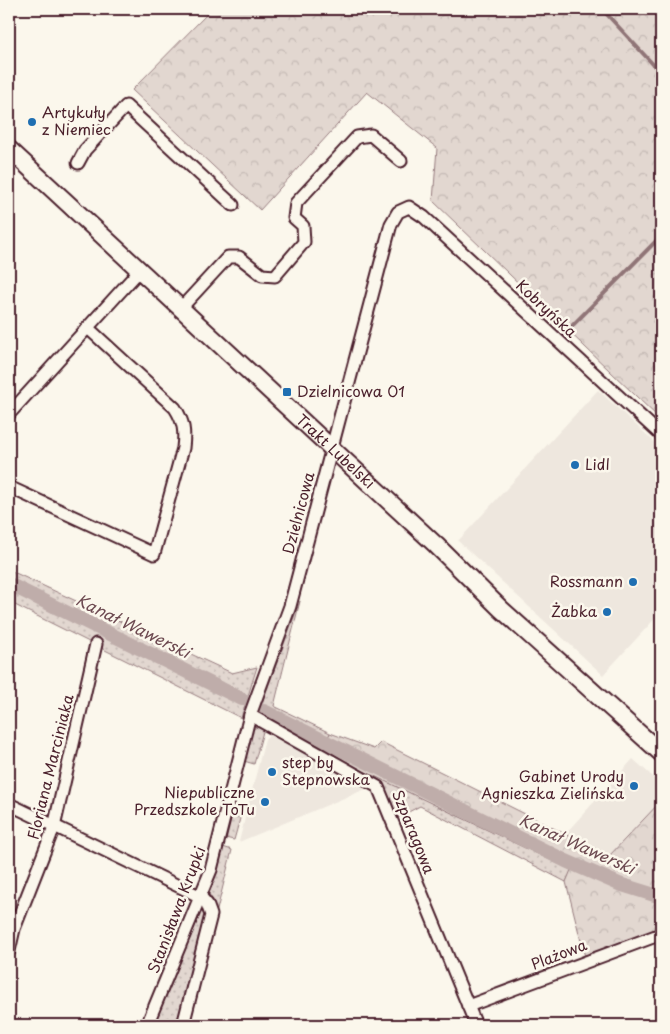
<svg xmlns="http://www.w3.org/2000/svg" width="670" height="1034" viewBox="0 0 670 1034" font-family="'Playpen Sans',sans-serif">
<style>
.built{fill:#eee7de}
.grass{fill:url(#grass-dots);stroke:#967b7e}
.forest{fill:url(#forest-crowns);stroke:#967b7e}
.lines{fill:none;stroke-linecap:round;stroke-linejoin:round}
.stream{stroke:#907477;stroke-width:4}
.canal{stroke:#bfadaa;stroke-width:14}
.street-casing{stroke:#4a1f2b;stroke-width:15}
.secondary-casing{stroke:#4a1f2b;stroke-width:20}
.street{stroke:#fbf7ec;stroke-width:11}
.secondary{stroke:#fbf7ec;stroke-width:16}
.poi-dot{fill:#1f6fb2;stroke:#fbf7ec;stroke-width:2}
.labels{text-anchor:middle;stroke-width:5;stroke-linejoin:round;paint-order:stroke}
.poi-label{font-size:15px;fill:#4a1f2b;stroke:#fbf7ec;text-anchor:start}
.street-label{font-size:15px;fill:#4a1f2b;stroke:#fbf7ec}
.water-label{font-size:16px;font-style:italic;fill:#6d4a51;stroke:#fbf7ec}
</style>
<defs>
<pattern id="grass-dots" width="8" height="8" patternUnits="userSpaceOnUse" patternTransform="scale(1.25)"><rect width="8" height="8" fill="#e2d7d0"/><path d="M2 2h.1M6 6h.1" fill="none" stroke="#c3b8b3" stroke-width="1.8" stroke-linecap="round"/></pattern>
<pattern id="forest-crowns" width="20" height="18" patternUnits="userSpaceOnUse" patternTransform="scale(1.25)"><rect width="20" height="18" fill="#e2d7d0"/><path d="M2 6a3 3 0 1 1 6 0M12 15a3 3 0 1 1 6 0" fill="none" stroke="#c3b8b3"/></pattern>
</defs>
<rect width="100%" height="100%" fill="#fbf7ec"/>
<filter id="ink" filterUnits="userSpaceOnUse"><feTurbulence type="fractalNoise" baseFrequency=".02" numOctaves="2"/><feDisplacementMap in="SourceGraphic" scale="10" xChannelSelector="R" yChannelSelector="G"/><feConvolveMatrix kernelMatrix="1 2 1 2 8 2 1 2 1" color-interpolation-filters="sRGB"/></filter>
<g filter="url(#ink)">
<g class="built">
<polygon points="598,390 661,448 661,612 603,675 458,541"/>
<polygon points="269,735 368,788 239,842 265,739"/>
<polygon points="633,759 661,784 661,801 609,856 565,834"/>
</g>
<g class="grass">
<polygon points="9,570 232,673 257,667 241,718 9,602"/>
<polygon points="300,601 274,706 330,733 323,751 572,870 566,882 420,806 397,818 388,795 379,784 265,719 259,711"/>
<polygon points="258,727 264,728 254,764 244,761 252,729"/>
<polygon points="241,815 234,840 225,838 230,819"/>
<polygon points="223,847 232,850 215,918 213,904 209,893"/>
<polygon points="200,912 204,913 205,917 177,1025 153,1025"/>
</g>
<g class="forest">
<polygon points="212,9 661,9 661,420 433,201 437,148 367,92 260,210 132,90"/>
<polygon points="330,733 374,749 381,742 609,856 661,801 661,938 585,957 566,882 571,870 322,751"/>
</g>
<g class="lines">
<g class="stream">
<polyline points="602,9 661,73"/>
<polyline points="563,335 661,236"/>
</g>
<g class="canal">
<polyline points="9,584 242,699"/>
<polyline points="264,711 566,861 619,884 661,897"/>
</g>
<defs>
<g id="street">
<polyline points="78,163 85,150 126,106 233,205"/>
<polyline points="181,308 228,257 239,257 262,275 275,276 304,242 303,226 294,218 296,203 357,137 371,135 401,161"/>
<polyline points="9,414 139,271"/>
<path d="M9,487L154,554L183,448C185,432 184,422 175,408L88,328"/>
<polyline points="250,715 378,787 476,1025"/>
<polyline points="9,804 201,897 207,904 211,915 183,1025"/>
<polyline points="9,951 14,929 54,827 96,644"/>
<polyline points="468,1006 661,934"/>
<polyline points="147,1025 211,870 250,715 290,606 391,224 398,212 409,207 424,217 661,435"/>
</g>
<g id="secondary">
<path id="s1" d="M9,149L436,545L501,609L661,753"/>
</g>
</defs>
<use href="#street" class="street-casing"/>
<use href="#secondary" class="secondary-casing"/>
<use href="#street" class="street"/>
<use href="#secondary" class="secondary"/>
</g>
</g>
<g class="poi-dot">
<circle cx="32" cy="122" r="5"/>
<rect x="282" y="387" width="10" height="10" rx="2.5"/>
<circle cx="575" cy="465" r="5"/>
<circle cx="633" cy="582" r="5"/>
<circle cx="607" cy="612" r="5"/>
<circle cx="272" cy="772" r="5"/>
<circle cx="634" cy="786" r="5"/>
<circle cx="265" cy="802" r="5"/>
</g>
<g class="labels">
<g class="poi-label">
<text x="42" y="118">Artykuły<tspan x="42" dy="17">z Niemiec</tspan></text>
<text x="297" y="397">Dzielnicowa 01</text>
<text x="585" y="470">Lidl</text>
<text x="623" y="587" text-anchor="end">Rossmann</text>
<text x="597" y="617" text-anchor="end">Żabka</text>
<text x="282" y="768">step by<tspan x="282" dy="17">Stepnowska</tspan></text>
<text x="624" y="782" text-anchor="end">Gabinet Urody<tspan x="624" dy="17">Agnieszka Zielińska</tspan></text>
<text x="255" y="798" text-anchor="end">Niepubliczne<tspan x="255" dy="17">Przedszkole ToTu</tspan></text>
</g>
<g class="street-label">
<text transform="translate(546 309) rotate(43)" y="5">Kobryńska</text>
<text dy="5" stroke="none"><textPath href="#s1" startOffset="445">Trakt Lubelski</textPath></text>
<text transform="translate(299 513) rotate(-75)" y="5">Dzielnicowa</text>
<text transform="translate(51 767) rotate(-76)" y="5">Floriana Marciniaka</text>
<text transform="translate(413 832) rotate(68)" y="5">Szparagowa</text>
<text transform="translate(177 910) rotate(-69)" y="5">Stanisława Krupki</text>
<text transform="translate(559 955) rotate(-21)" y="5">Plażowa</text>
</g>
<g class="water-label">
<text transform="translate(133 626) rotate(26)" y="6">Kanał Wawerski</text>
<text transform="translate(577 844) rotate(24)" y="6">Kanał Wawerski</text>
</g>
</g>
<rect width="670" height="1034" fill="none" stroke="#fbf7ec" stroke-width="30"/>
<rect x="15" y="15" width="640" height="1004" fill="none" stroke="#4a1f2b" stroke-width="2" filter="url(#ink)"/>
</svg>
